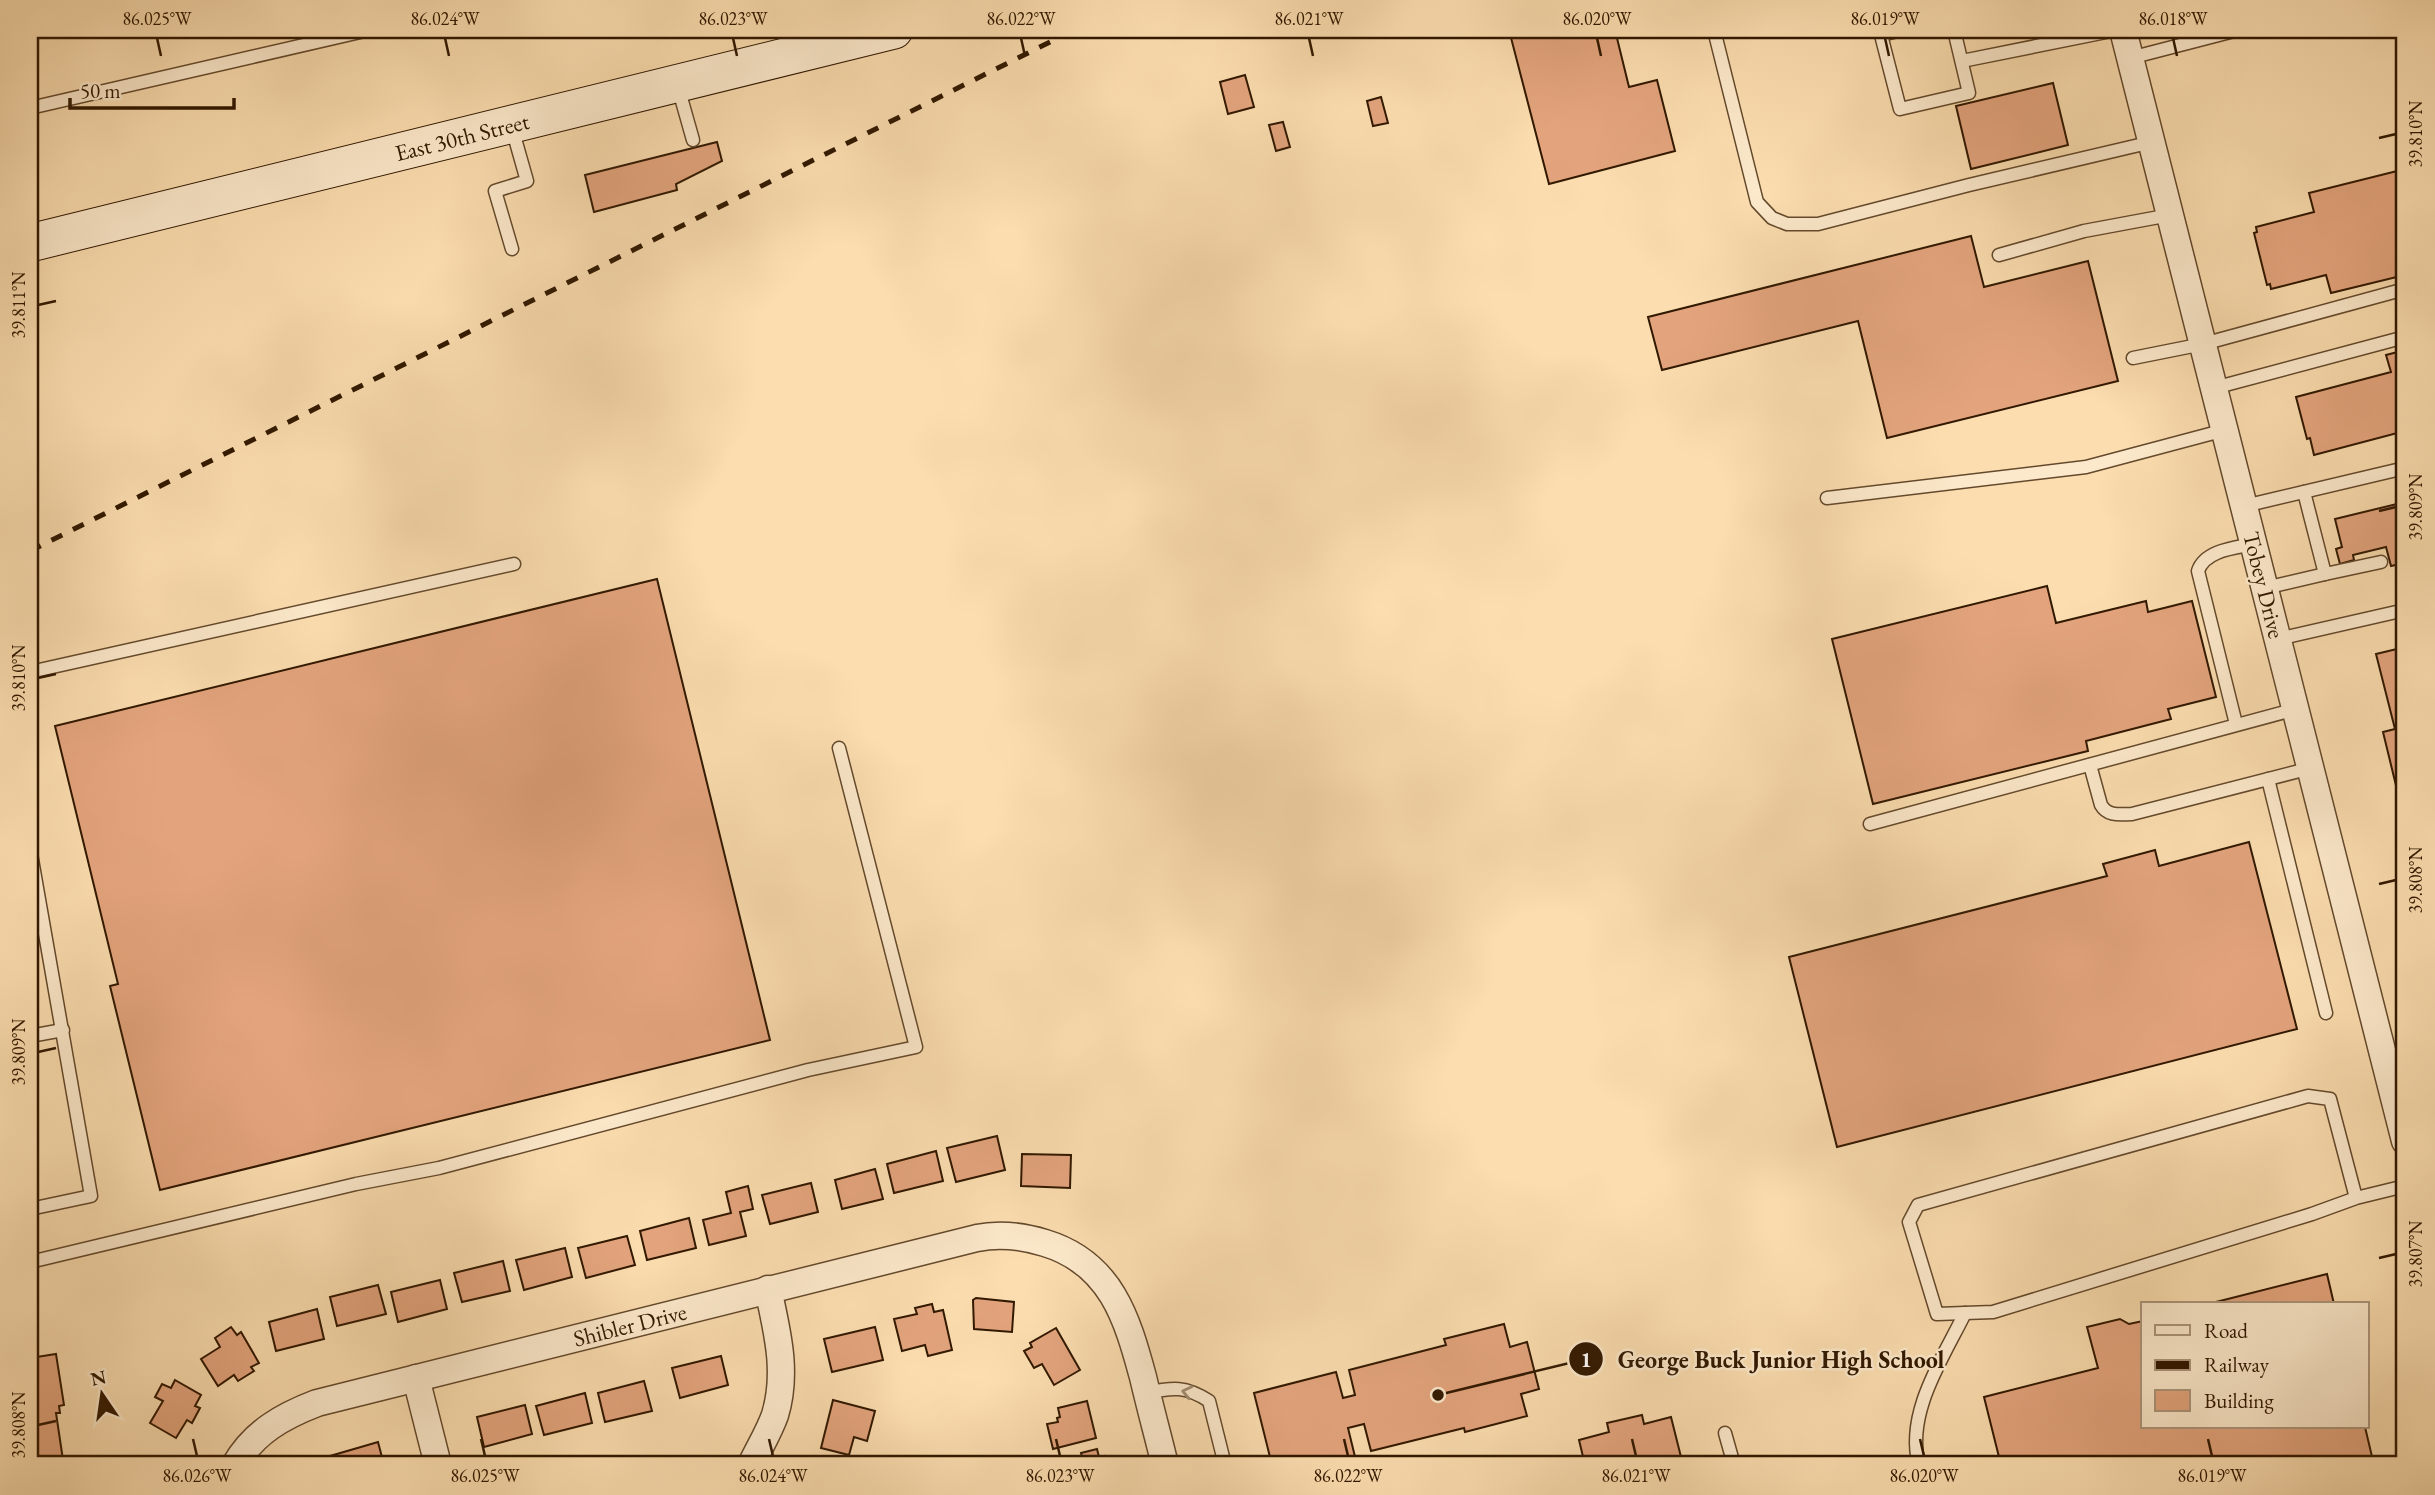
<svg xmlns="http://www.w3.org/2000/svg" width="2435" height="1495" viewBox="0 0 2435 1495" font-family="'EB Garamond',serif">
<style>
.building{fill:#e3a47d;stroke:#311800;stroke-width:2}
.lines{fill:none;stroke-linecap:round;stroke-linejoin:round}
.service-casing{stroke:#64492c;stroke-width:15}
.minor-casing{stroke:#64492c;stroke-width:29}
.secondary-casing{stroke:#311800;stroke-width:39}
.service{stroke:#fce9cb;stroke-width:12}
.minor{stroke:#fce9cb;stroke-width:26}
.secondary{stroke:#fce9cb;stroke-width:37}
.rail{stroke:#311800;stroke-width:5;stroke-dasharray:12 12;stroke-linecap:butt}
.oneway{stroke:#a18b70}
.ticks{fill:none;stroke:#311800;stroke-width:2.5}
.labels{text-anchor:middle;stroke-width:5;stroke-linejoin:round;paint-order:stroke}
.street-label{font-size:23px;fill:#311800;stroke:#fce9cb}
.leader{fill:none;stroke:#311800;stroke-width:2.5}
.callout-dot{fill:#311800;stroke:#fce9cb;stroke-width:2.5}
.mark-label{font-size:21px;text-anchor:middle;font-weight:bold;fill:#fff}
.callout-label{font-size:24px;text-anchor:middle;font-weight:bold;fill:#311800;stroke:#fce9cb;stroke-width:5;stroke-linejoin:round;paint-order:stroke}
.neatline{fill:none;stroke:#311800;stroke-width:2.5}
.ticks-label{font-size:18px;text-anchor:middle;fill:#311800}
</style>
<rect width="100%" height="100%" fill="#fbddaf"/>
<filter id="stains"><feTurbulence type="fractalNoise" baseFrequency=".00286" numOctaves="4"/><feColorMatrix values="0 0 0 0 .2 0 0 0 0 .09 0 0 0 0 .02 0 0 0 .5 -.17"/></filter>
<radialGradient id="worn" r=".72"><stop offset=".6" stop-color="#630" stop-opacity="0"/><stop offset="1" stop-color="#630" stop-opacity=".3"/></radialGradient>
<g class="building">
<polygon points="30,30 71,30 30,39"/>
<polygon points="1509,30 1615,30 1629,87 1657,80 1675,151 1549,184"/>
<polygon points="1245,75 1254,107 1228,114 1220,82"/>
<polygon points="2053,83 2068,145 1971,169 1956,106"/>
<polygon points="1381,97 1388,123 1373,126 1367,101"/>
<polygon points="1283,122 1290,147 1276,151 1269,125"/>
<polygon points="717,142 722,161 676,184 677,190 594,212 585,175"/>
<polygon points="2405,169 2405,275 2331,293 2326,275 2271,289 2270,284 2267,285 2254,233 2257,232 2256,227 2314,212 2309,193"/>
<polygon points="1971,236 1984,287 2088,261 2118,381 1887,438 1858,321 1662,370 1648,317"/>
<polygon points="2405,350 2405,431 2314,455 2310,438 2307,439 2296,397 2391,372 2386,355"/>
<polygon points="2405,502 2405,563 2391,566 2386,547 2353,555 2354,560 2340,564 2336,549 2342,547 2335,519"/>
<polygon points="657,579 770,1040 160,1190 110,986 118,984 55,726"/>
<polygon points="2047,586 2056,623 2146,601 2148,612 2192,601 2216,697 2168,709 2171,719 2086,741 2088,751 1873,804 1832,639"/>
<polygon points="2405,647 2405,800 2400,802 2383,732 2395,729 2376,654"/>
<polygon points="2249,842 2297,1029 1837,1147 1789,957 2107,876 2103,864 2155,850 2159,866"/>
<polygon points="997,1136 1005,1170 956,1182 947,1148"/>
<polygon points="936,1151 943,1181 894,1193 887,1164"/>
<polygon points="1022,1154 1071,1155 1070,1188 1021,1186"/>
<polygon points="875,1169 883,1199 842,1209 835,1180"/>
<polygon points="811,1183 818,1212 770,1224 762,1195"/>
<polygon points="748,1186 753,1209 740,1212 746,1236 709,1245 703,1220 731,1213 726,1192"/>
<polygon points="689,1218 696,1248 647,1260 640,1231"/>
<polygon points="627,1236 635,1265 586,1278 578,1248"/>
<polygon points="565,1248 572,1277 524,1290 516,1260"/>
<polygon points="503,1261 510,1291 462,1302 454,1273"/>
<polygon points="2327,1274 2334,1304 2208,1304"/>
<polygon points="440,1280 447,1309 398,1322 391,1292"/>
<polygon points="378,1285 386,1314 337,1326 330,1297"/>
<polygon points="976,1298 1014,1302 1012,1332 974,1329 973,1300"/>
<polygon points="932,1304 934,1312 943,1310 952,1350 928,1356 925,1345 902,1351 894,1319 917,1314 915,1308"/>
<polygon points="317,1309 324,1339 276,1351 269,1322"/>
<polygon points="2120,1319 2129,1324 2143,1321 2143,1427 2365,1427 2374,1465 2001,1465 1984,1397 2098,1368 2087,1327"/>
<polygon points="1504,1324 1510,1347 1527,1342 1539,1389 1521,1394 1527,1416 1465,1432 1464,1428 1371,1451 1364,1424 1348,1428 1357,1465 1272,1465 1254,1393 1336,1372 1343,1398 1355,1395 1349,1370 1446,1345 1444,1339"/>
<polygon points="231,1327 237,1335 241,1332 259,1363 251,1367 254,1371 238,1381 234,1375 218,1386 201,1359 220,1347 215,1338"/>
<polygon points="875,1327 883,1360 832,1372 824,1339"/>
<polygon points="1056,1328 1080,1370 1054,1385 1042,1364 1034,1368 1024,1351 1032,1347 1030,1343"/>
<polygon points="56,1354 64,1405 59,1406 60,1413 56,1413 63,1460 84,1457 85,1465 31,1465 30,1358"/>
<polygon points="721,1356 728,1385 680,1398 672,1368"/>
<polygon points="175,1380 201,1395 195,1406 200,1408 192,1423 187,1420 176,1438 150,1423 163,1401 155,1397 162,1384 171,1388"/>
<polygon points="644,1381 652,1411 605,1422 598,1393"/>
<polygon points="585,1393 592,1423 544,1435 536,1406"/>
<polygon points="833,1400 875,1411 867,1441 854,1437 849,1455 821,1448"/>
<polygon points="1087,1401 1096,1438 1053,1449 1047,1424 1058,1422 1057,1418 1060,1417 1058,1408"/>
<polygon points="525,1405 532,1434 484,1447 477,1417"/>
<polygon points="1642,1415 1644,1424 1671,1417 1683,1465 1585,1465 1579,1440 1609,1432 1607,1423"/>
<polygon points="378,1442 384,1465 333,1465 330,1456"/>
<polygon points="1097,1449 1099,1457 1104,1456 1106,1465 1067,1465 1083,1461 1081,1453"/>
<polygon points="810,1459 824,1465 807,1465"/>
</g>
<g class="lines">
<defs>
<g id="service">
<polyline points="1714,30 1757,202 1772,218 1787,224 1818,224 1969,185 2152,142"/>
<polyline points="1902,30 1881,35 1900,109 1969,93 1954,30"/>
<polyline points="2130,58 2238,30"/>
<polyline points="1962,61 2116,30"/>
<polyline points="678,87 693,140"/>
<polyline points="30,108 369,30"/>
<polyline points="512,128 527,181 495,191 512,249"/>
<polyline points="1999,255 2084,231 2170,215"/>
<polyline points="2133,358 2203,344 2405,289"/>
<polyline points="2214,388 2405,337"/>
<polyline points="1827,498 2086,467 2225,430"/>
<polyline points="2244,506 2405,468"/>
<polyline points="2325,574 2381,562"/>
<polyline points="2265,588 2325,574 2304,492"/>
<polyline points="2278,639 2405,610"/>
<polyline points="30,672 514,564"/>
<path d="M2236,724L2198,571C2205,550 2235,548 2254,544"/>
<path d="M2090,765L2101,805C2108,817 2121,814 2132,814L2311,768"/>
<polyline points="2268,779 2326,1013"/>
<polyline points="1870,824 2296,709"/>
<polyline points="30,848 91,1196 30,1209"/>
<polyline points="30,1036 63,1030"/>
<polyline points="2356,1198 2330,1099 2308,1096 1918,1205 1909,1222 1937,1314 1993,1312 2312,1214 2356,1198 2405,1186"/>
<polyline points="30,1262 356,1184 439,1168 808,1070 916,1047 839,748"/>
<path d="M1146,1393C1173,1387 1186,1386 1209,1401L1225,1465"/>
<polyline points="1725,1433 1734,1465"/>
<path d="M1919,1465C1905,1413 1943,1358 1965,1313"/>
</g>
<g id="minor">
<polyline points="2123,30 2405,1141"/>
<polyline points="416,1378 438,1465"/>
<path d="M235,1465C254,1432 283,1416 317,1403L977,1238C1001,1233 1022,1236 1045,1243C1111,1263 1127,1318 1143,1377C1150,1407 1158,1436 1165,1465"/>
<path d="M751,1465C759,1448 769,1432 775,1415C788,1372 777,1331 768,1289"/>
</g>
<polyline id="secondary" points="30,243 894,30"/>
</defs>
<use href="#service" class="service-casing"/>
<use href="#minor" class="minor-casing"/>
<use href="#secondary" class="secondary-casing"/>
<use href="#service" class="service"/>
<use href="#minor" class="minor"/>
<use href="#secondary" class="secondary"/>
<polyline class="rail" points="30,551 1074,30"/>
</g>
<defs><path id="oneway-chevron" d="M-2-3.5L2.5 0L-2 3.5" fill="none" stroke-width="1.6" stroke-linecap="round" stroke-linejoin="round" transform="scale(1.75)"/></defs>
<use class="oneway" href="#oneway-chevron" transform="translate(1187 1392) rotate(-167)"/>
<path class="ticks" d="M157,38L161,56M445,38L449,56M733,38L737,56M1021,38L1025,56M1309,38L1313,56M1597,38L1601,56M1885,38L1889,56M2173,38L2177,56M2379,138L2396,134M38,305L56,301M2379,511L2396,507M38,678L56,674M2379,884L2396,880M38,1052L56,1048M2379,1258L2396,1254M38,1425L56,1421M193,1439L197,1456M481,1439L485,1456M769,1439L773,1456M1056,1439L1060,1456M1344,1439L1348,1456M1632,1439L1636,1456M1920,1439L1924,1456M2208,1439L2212,1456"/>
<g class="labels">
<g class="street-label">
<text transform="translate(462 137) rotate(-14)" y="8">East 30th Street</text>
<text transform="translate(2264 585) rotate(76)" y="8">Tobey Drive</text>
<text transform="translate(630 1325) rotate(-14)" y="8">Shibler Drive</text>
</g>
</g>
<path class="leader" d="M1438 1395L1586 1359"/>
<g class="callout-dot">
<circle cx="1438" cy="1395" r="7"/>
<circle cx="1586" cy="1359" r="18"/>
</g>
<g class="mark-label">
<text x="1586" y="1367">1</text>
</g>
<g class="callout-label">
<text x="1781" y="1368">George Buck Junior High School</text>
</g>
<rect width="2435" height="1495" fill="none" stroke="#fbddaf" stroke-width="77"/>
<rect x="2141" y="1302" width="228" height="126" fill="#fce9cb" stroke="#ab957a" stroke-width="2"/>
<rect x="2155" y="1325" width="35" height="10" fill="#fce9cb" stroke="#ab957a" stroke-width="2"/>
<text x="2204" y="1338" font-size="21" fill="#311800">Road</text>
<rect x="2155" y="1360" width="35" height="10" fill="#311800" stroke="#ab957a" stroke-width="2"/>
<text x="2204" y="1372" font-size="21" fill="#311800">Railway</text>
<rect x="2155" y="1390" width="35" height="21" fill="#e3a47d" stroke="#ab957a" stroke-width="2"/>
<text x="2204" y="1408" font-size="21" fill="#311800">Building</text>
<g transform="translate(102 1394) rotate(347)" stroke="#fce9cb" stroke-width="5" paint-order="stroke">
<path d="M0-5L12 26L0 18L-12 26Z" fill="#311800"/>
<text y="-10" font-size="19" font-weight="bold" text-anchor="middle" fill="#311800">N</text>
</g>
<path d="M70 98v10h164v-10" fill="none" stroke="#311800" stroke-width="3.5"/>
<text x="80" y="98" font-size="21" fill="#311800" stroke="#fce9cb" stroke-width="5" paint-order="stroke">50 m</text>
<rect x="38" y="38" width="2358" height="1418" class="neatline"/>
<g class="ticks-label">
<text x="157" y="25">86.025°W</text>
<text x="445" y="25">86.024°W</text>
<text x="733" y="25">86.023°W</text>
<text x="1021" y="25">86.022°W</text>
<text x="1309" y="25">86.021°W</text>
<text x="1597" y="25">86.020°W</text>
<text x="1885" y="25">86.019°W</text>
<text x="2173" y="25">86.018°W</text>
<text transform="translate(2416 134) rotate(-90)" y="6">39.810°N</text>
<text transform="translate(19 305) rotate(-90)" y="6">39.811°N</text>
<text transform="translate(2416 507) rotate(-90)" y="6">39.809°N</text>
<text transform="translate(19 678) rotate(-90)" y="6">39.810°N</text>
<text transform="translate(2416 880) rotate(-90)" y="6">39.808°N</text>
<text transform="translate(19 1052) rotate(-90)" y="6">39.809°N</text>
<text transform="translate(2416 1254) rotate(-90)" y="6">39.807°N</text>
<text transform="translate(19 1425) rotate(-90)" y="6">39.808°N</text>
<text x="197" y="1482">86.026°W</text>
<text x="485" y="1482">86.025°W</text>
<text x="773" y="1482">86.024°W</text>
<text x="1060" y="1482">86.023°W</text>
<text x="1348" y="1482">86.022°W</text>
<text x="1636" y="1482">86.021°W</text>
<text x="1924" y="1482">86.020°W</text>
<text x="2212" y="1482">86.019°W</text>
</g>
<rect width="100%" height="100%" filter="url(#stains)"/>
<rect width="100%" height="100%" fill="url(#worn)"/>
</svg>
